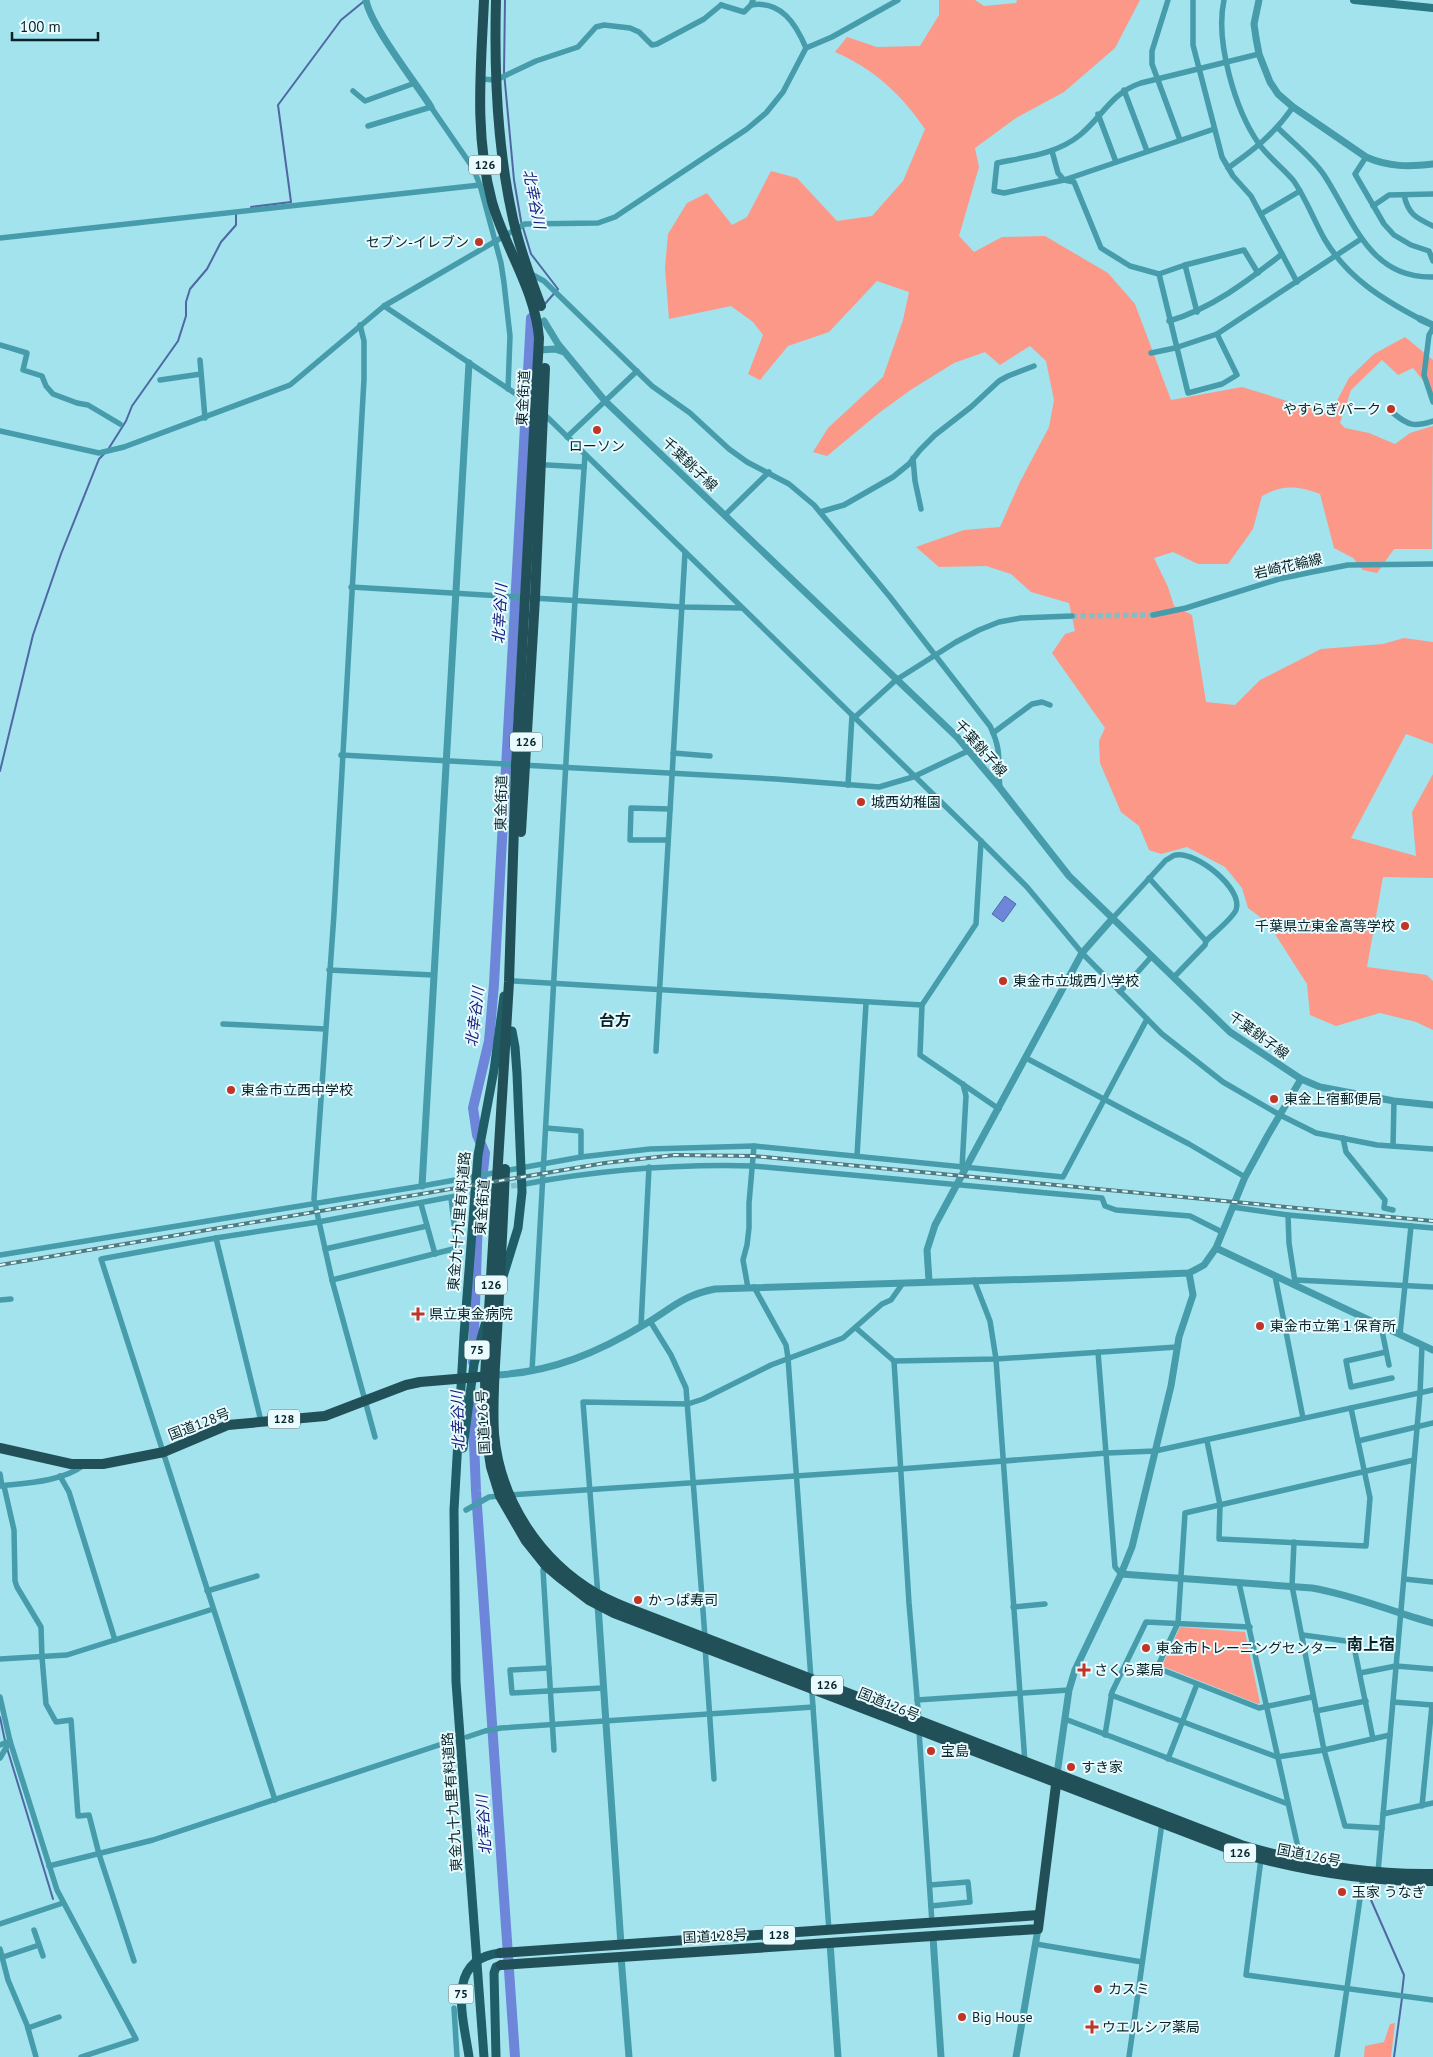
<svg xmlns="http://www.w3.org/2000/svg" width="1433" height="2057" viewBox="0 0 1433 2057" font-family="'PT Sans','Noto Sans JP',sans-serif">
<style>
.green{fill:#fc9888}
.water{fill:#6d86d9;stroke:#4f68a4}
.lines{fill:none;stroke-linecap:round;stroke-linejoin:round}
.stream{stroke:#4f68a4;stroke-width:2}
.river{stroke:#6d86d9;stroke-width:10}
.minor-tunnel{stroke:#83bdc6;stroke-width:5.5;stroke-dasharray:5.5 3;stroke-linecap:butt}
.minor{stroke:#469caa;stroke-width:5.5}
.tertiary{stroke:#469caa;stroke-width:7}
.secondary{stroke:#297884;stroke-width:8}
.primary{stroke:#1f5d67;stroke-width:9}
.trunk{stroke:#225058;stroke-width:10}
.rail-casing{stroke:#4f7b82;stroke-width:4}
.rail{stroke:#e9fbfe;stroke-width:2;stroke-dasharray:5.5;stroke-linecap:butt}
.poi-dot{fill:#c13426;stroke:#e9fbfe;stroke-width:2}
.labels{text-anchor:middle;stroke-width:4;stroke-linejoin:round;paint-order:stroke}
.shield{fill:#e9fbfe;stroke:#4c6468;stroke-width:1}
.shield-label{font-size:12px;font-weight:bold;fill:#082327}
.poi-label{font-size:14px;fill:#082327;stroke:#e9fbfe;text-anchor:start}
.street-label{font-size:14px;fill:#082327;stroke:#e9fbfe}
.water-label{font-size:15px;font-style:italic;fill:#14197a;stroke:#e9fbfe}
.quarter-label{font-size:16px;font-weight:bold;fill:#082327;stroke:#e9fbfe}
</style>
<rect width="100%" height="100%" fill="#a2e3ee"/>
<g class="green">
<path d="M939,0H975L984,6L1016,3L1017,0H1140L1115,48L1064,92L1016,118L975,148L979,167L959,236L974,252L1002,237L1045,236L1108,273L1135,304L1171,400L1242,387L1319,411L1332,410L1349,378L1374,354L1405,337L1433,360V393L1413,368L1398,375L1382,360L1351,390L1340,423L1345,428L1369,433L1395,444L1410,433L1433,426L1432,549H1394L1377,573L1363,570L1353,558L1334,548L1320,494C1299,486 1283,484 1262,496L1253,529L1228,564H1198L1173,552L1154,558L1168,587L1174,606L1192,615L1206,702L1235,705L1260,680L1321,649L1383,644L1404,638L1433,642V744L1406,734L1351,838L1416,856L1412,812L1433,774V878L1383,877L1367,967L1427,975L1433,981V1030L1416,1022L1380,1013L1336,1026L1310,1015L1307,984L1268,923L1248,908L1242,888L1225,867L1187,847L1161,854L1149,850L1139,826L1121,812L1100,763L1099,741L1105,728L1052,653L1065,634L1075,631L1069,603L1031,592L1011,574L986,566L939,567L916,547L964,530L1000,527L1020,482L1049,427L1054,400L1046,361L1030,346L1000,365L985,352L954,363L912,389L879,413L827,456L813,452L828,428L883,377L903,320L909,292L877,281L829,332L788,346L760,380L748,374L763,335L753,322L731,306L669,319L665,268L668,234L687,203L707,193L732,225L747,217L771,171L797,178L837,221L872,216L903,181L925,129C901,94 874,69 835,52L847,37L877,47L920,46L939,15Z"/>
<polygon points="1180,1627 1245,1632 1260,1703 1258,1704 1162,1666"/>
<polygon points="1395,2023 1391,2057 1364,2057 1365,2046 1384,2042 1390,2024"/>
</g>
<polygon class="water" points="1005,896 1016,904 1003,922 992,914"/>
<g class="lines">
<g class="stream">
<polyline points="505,0 504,72 514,180 521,221 531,254 558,289 544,305"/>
<polyline points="251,207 291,202 278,105 341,20 363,2"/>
<polyline points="109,448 126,421 132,406 178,341 186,316 186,302 190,289 207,269 221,242 236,225 236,213"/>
<polyline points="0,771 33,635 61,554 99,459 104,454"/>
<polyline points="0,1717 5,1741"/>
<polyline points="7,1748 53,1899"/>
<polyline points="1373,1888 1371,1900 1404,1975 1402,1993"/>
<polyline points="1394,2057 1402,1998"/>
</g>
<g class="river">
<polyline points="473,1362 478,1218 485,1153 477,1135 473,1108 489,1041 494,984 531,318"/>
<polyline points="472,1394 476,1491 515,2057"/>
</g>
<g class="minor-tunnel">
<polyline points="1072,616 1153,615"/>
<polyline points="461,1195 523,1184"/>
</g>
<g class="minor">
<polyline points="1168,0 1152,51 1152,64 1180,140"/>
<polyline points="1193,0 1193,45 1222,157 1233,176 1251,196 1297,282"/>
<path d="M1224,0C1215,41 1235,110 1259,144C1268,157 1282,167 1293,180C1306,198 1314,221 1325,240C1348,278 1382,299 1420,319"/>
<polyline points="721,5 744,12 751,5 753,0"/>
<path d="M751,5C781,0 796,24 806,48"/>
<polyline points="481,79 496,80 536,61 578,47 596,27 604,25 630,28 639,32 652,45 657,44 704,19 721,5"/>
<polyline points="1124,90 1147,151"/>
<polyline points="353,91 365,101 415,83"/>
<polyline points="1098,114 1116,162"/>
<polyline points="368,126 431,107 473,168 480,185 501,263 504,283 510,336 508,389"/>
<path d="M1278,128C1293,143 1313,158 1324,175C1353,219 1369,279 1433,277"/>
<path d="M1214,129L1064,180L1004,193L994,191L997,163C1026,157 1057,154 1080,135C1103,116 1111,93 1141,83L1259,54"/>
<polyline points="1052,151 1058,173 1064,180 1074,182 1101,248 1130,266 1159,274 1185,265 1244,250 1258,273"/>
<polyline points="1366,157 1355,174 1384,224 1394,235 1411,245 1429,251 1433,261"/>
<path d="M1228,168C1255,149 1274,134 1293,107"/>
<path d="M1404,195C1408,214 1416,218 1433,226"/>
<polyline points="1373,206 1389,195 1433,194"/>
<polyline points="1261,214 1300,191"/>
<polyline points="0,238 480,185"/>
<polyline points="1185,265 1197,312"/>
<path d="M531,274L544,281L652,386L690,413L729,449L747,462L789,484L814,505L890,597L990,726C1003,753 997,761 1000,788"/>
<polyline points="1159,274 1188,393 1222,384 1237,375 1217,334"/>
<polyline points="384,306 537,408"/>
<path d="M1169,321C1211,309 1248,281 1282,254"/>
<polyline points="360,325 364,341 364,379 334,914 314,1199 332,1280 375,1437"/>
<polyline points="1433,328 1429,335 1424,375 1433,402"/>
<polyline points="0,345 27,353 23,370 42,376 46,386 53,394 77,403 88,405 120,424"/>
<polyline points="1151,353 1175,348 1217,334 1361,239"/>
<polyline points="200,360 205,418"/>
<polyline points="160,380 201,374"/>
<path d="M1393,413C1409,426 1414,427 1433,421"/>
<polyline points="544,414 981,841 1027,887 1082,953 1162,1034 1223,1082 1280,1115 1316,1133 1377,1145 1433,1149"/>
<polyline points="0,431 99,453 124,447 290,385 384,306 525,224 598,223 615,217 747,129 766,113 783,92 806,48 832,37 898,0"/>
<polyline points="567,437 637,371"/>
<polyline points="913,458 915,481 921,509"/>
<polyline points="547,465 584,467"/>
<polyline points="820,512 844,505 893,477 909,464 920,450 935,435 971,407 999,381 1008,376 1034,366"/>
<polyline points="725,515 769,472"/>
<polyline points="351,587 682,607 741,608"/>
<polyline points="1153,615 1186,608 1279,579 1312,572 1348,565 1433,564"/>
<polyline points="854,718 896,680 956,642 979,630 999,622 1021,618 1072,616"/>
<polyline points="993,733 1032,704 1042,702 1050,705"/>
<polyline points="673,753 710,756"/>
<polyline points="341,755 776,779 879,787 913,777 968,751"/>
<polyline points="848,785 852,715"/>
<polyline points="668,840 630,840 631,808 670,809"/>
<polyline points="1149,878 1206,941 1205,945 1174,977"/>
<path d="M1112,919L1166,860C1169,859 1173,855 1176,855C1196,851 1244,889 1236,910C1232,919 1213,934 1206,941"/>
<polyline points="329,970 433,975"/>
<polyline points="514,981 922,1005 920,1055 999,1109"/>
<polyline points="1120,992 1152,956"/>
<polyline points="922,1005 976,924 981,841"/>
<polyline points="223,1024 325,1029"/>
<polyline points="656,1051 685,553"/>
<polyline points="1026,1058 1189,1144 1245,1177"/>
<polyline points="546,1128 581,1131 581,1157"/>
<polyline points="1343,1138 1346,1152 1385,1200 1384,1208 1393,1210"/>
<polyline points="1393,1146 1394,1101"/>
<polyline points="857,1156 866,1003"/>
<polyline points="962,1168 966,1096 963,1084"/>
<path d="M525,1184C600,1170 677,1164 753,1166L1102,1198L1105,1206L1116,1210L1190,1216L1222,1232"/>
<polyline points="421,1204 435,1254"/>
<polyline points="1232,1207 1288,1215 1433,1228"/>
<polyline points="1288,1215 1289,1243 1295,1282"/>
<polyline points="216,1238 261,1421"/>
<polyline points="325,1249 427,1226"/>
<polyline points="0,1255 422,1186 581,1157 650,1149 754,1146 1063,1177 1147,1019"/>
<polyline points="1275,1276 1303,1418"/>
<polyline points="332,1280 457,1248 451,1198"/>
<polyline points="974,1280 990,1321 996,1359 1025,1763"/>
<polyline points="1296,1280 1433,1287"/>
<polyline points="754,1287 786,1345 788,1358 829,1931"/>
<polyline points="748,1288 743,1260 747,1245 749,1228 749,1203 754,1146"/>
<polyline points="0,1300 11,1299"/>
<polyline points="650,1321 671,1355 686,1388 705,1637"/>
<polyline points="641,1326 649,1167"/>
<polyline points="1381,1326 1389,1365"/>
<polyline points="856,1328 894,1361 996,1359 1177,1347"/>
<polyline points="1400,1334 1411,1226"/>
<polyline points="1098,1352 1115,1567 1121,1574"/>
<polyline points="1386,1352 1346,1361 1351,1387 1392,1378"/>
<polyline points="894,1361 909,1603 919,1721"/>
<polyline points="532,1371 575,600 585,455"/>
<polyline points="1207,1441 1220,1505 1219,1539 1366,1546 1370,1498 1351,1408"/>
<polyline points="1358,1441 1433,1423"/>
<polyline points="0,1474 2,1486"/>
<polyline points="60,1476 69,1492 115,1640"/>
<path d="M0,1486C27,1483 61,1482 84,1465"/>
<polyline points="4,1486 14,1530 15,1581 17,1587 41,1627 42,1657 46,1704 56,1722 71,1720 78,1816 89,1815 99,1854 134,1961"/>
<polyline points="509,1495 900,1469 1107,1453 1155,1451 1433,1390"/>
<polyline points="466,1510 489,1497 500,1496"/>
<polyline points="1294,1542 1292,1586 1324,1750 1345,1826 1382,1828"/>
<polyline points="546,1566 543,1570 554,1750"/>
<polyline points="1404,1579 1433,1582"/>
<polyline points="1239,1583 1301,1861"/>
<polyline points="207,1591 257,1576"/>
<polyline points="598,1596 583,1402 688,1404 703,1399 771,1365 843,1338 882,1304 891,1300 903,1283"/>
<polyline points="1013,1607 1045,1604"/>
<polyline points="1303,1635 1353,1642 1373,1739"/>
<polyline points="705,1647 714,1779"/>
<polyline points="0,1659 67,1655 213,1609"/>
<polyline points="549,1668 510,1670 512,1693 603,1688"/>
<polyline points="1360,1673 1396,1666 1433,1669"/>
<polyline points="1111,1695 1277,1757 1324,1750 1390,1735"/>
<polyline points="0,1697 10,1741 57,1890 136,2039 81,2057"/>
<polyline points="1312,1697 1259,1708 1157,1668 1178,1623 1185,1513 1414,1460"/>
<polyline points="917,1700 1069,1690"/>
<polyline points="1393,1702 1433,1705"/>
<polyline points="1316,1711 1366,1701"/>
<polyline points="1065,1719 1288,1804"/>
<polyline points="919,1731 932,1923"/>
<polyline points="1105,1735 1112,1692 1146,1622 1250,1627"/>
<polyline points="467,1737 485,1731 501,1728 813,1707"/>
<polyline points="0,1745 10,1741"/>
<polyline points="0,1758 10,1741"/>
<polyline points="1168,1759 1197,1684"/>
<polyline points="275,1800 101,1259 216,1238 318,1222 461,1195"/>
<polyline points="1422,1806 1432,1705"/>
<polyline points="1383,1814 1433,1803"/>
<polyline points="1261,1859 1246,1975 1433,2000"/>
<polyline points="49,1866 153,1840 451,1741"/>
<polyline points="1378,1872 1420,1394 1422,1345"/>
<polyline points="930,1885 968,1882 970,1902 931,1906"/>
<polyline points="0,1924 63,1903"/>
<polyline points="34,1930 43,1956"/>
<polyline points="1036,1944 1142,1962"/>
<polyline points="0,1949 8,1980 27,2025 36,2057"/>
<polyline points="3,1957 39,1945"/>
<polyline points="454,2008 457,2057"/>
<polyline points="28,2028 59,2017"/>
<polyline points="1129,2057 1162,1823"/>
<polyline points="1337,2057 1363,1878"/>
</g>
<g class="tertiary">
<path d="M366,0C370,25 416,83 431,107"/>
<path d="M1259,0L1254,24L1256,38L1259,54L1270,82L1278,94L1293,107L1366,157C1389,167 1408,167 1433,164"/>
<polyline points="1420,319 1433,325"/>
<polyline points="544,321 558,344 605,401 957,737 1000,788 1069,876 1230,1032 1301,1079 1320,1087 1394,1101 1433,1105"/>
<polyline points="539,350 555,349 564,352"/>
<polyline points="422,1186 469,363"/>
<polyline points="1216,1248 1433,1350"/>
<polyline points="929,1281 927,1250 935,1225 1082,953 1112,919"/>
<path d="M494,1375C551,1373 599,1352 647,1323C673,1307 684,1295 715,1289L1070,1278L1189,1273L1204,1265L1216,1248L1245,1177L1268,1135L1301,1079"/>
<path d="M1121,1574L1312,1588C1354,1595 1392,1612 1433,1623"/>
<polyline points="598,1605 621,1945"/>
<polyline points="1057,1774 1069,1690 1075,1670 1121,1574 1132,1547 1171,1386 1179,1337 1193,1295 1189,1273"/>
<polyline points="933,1937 941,2057"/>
<polyline points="830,1943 838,2057"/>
<polyline points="621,1956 629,2057"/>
<polyline points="1016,2057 1038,1929"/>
</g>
<polyline class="secondary" points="1354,0 1433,8"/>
<g class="primary">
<polyline points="501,1283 518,1228 522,1192 517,1074 515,1047 512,1031"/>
<polyline points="463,1448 474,1364 486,1321"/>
<path d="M469,2057C464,2020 444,1959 500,1953"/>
<polyline points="484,2057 456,1682 454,1510 464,1335 478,1155 494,1070 504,996"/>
<polyline points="496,2057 494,1973 496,1967 501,1965"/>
</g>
<g class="trunk">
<path d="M484,0C481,68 474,135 492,202C505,248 535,289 539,338L516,764L509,982L485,1376L486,1435L491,1467L500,1496L526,1541L546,1566L559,1577L589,1600L614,1613L1243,1854C1306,1871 1368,1882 1433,1881"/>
<path d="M496,0C494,73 497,148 513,219C520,249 530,277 541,306"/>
<polyline points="521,832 535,598 545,368"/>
<path d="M505,1169C503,1223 500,1278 497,1332C495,1366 492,1400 494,1434C500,1501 540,1561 597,1594C610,1601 624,1607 638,1612L1241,1845C1304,1864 1367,1875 1433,1874"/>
<polyline points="0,1448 71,1464 103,1464 164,1452 228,1425 325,1416 406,1385 420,1382 491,1376"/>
<polyline points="500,1953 1039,1915"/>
<polyline points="501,1965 1038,1929 1057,1777"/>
</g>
<defs>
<polyline id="rail" points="0,1265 605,1163 675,1155 753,1156 1433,1221"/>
</defs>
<use href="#rail" class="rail-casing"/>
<use href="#rail" class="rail"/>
</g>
<g class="poi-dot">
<circle cx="479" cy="242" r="5"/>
<circle cx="1391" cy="409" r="5"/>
<circle cx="597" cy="430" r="5"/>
<circle cx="861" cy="802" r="5"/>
<circle cx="1405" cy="926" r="5"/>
<circle cx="1003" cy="981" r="5"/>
<circle cx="231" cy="1090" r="5"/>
<circle cx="1274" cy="1099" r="5"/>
<path d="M415.5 1306.5h5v5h5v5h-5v5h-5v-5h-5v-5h5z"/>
<circle cx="1260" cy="1326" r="5"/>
<circle cx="638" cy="1600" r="5"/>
<circle cx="1146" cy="1648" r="5"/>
<path d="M1081.5 1662.5h5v5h5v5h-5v5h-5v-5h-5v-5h5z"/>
<circle cx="931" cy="1751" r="5"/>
<circle cx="1071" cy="1767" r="5"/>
<circle cx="1342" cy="1892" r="5"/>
<circle cx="1098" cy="1989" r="5"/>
<circle cx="962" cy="2017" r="5"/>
<path d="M1089.5 2019.5h5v5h5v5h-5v5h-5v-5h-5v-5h5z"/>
</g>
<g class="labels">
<g class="shield">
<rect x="469" y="155.5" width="32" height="19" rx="4"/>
<rect x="510" y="732.5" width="32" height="19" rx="4"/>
<rect x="475" y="1275.5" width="32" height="19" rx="4"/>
<rect x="464.5" y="1340.5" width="25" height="19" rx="4"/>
<rect x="268" y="1409.5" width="32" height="19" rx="4"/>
<rect x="811" y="1675.5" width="32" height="19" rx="4"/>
<rect x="1224" y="1843.5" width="32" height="19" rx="4"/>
<rect x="763" y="1925.5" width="32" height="19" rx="4"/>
<rect x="448.5" y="1984.5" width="25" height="19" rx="4"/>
</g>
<g class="shield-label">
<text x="485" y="169">126</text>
<text x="526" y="746">126</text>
<text x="491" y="1289">126</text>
<text x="477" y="1354">75</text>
<text x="284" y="1423">128</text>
<text x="827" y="1689">126</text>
<text x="1240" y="1857">126</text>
<text x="779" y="1939">128</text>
<text x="461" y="1998">75</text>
</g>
<g class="poi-label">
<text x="469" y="247" text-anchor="end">セブン-イレブン</text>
<text x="1381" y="414" text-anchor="end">やすらぎパーク</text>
<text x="597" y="451" text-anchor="middle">ローソン</text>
<text x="871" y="807">城西幼稚園</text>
<text x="1395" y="931" text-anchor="end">千葉県立東金高等学校</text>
<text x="1013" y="986">東金市立城西小学校</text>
<text x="241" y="1095">東金市立西中学校</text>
<text x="1284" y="1104">東金上宿郵便局</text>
<text x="429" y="1319">県立東金病院</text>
<text x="1270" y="1331">東金市立第１保育所</text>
<text x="648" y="1605">かっぱ寿司</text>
<text x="1156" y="1653">東金市トレーニングセンター</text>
<text x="1094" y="1675">さくら薬局</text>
<text x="941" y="1756">宝島</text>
<text x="1081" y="1772">すき家</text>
<text x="1352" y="1897">玉家 うなぎ</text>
<text x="1108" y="1994">カスミ</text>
<text x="972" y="2022">Big House</text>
<text x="1102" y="2032">ウエルシア薬局</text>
</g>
<g class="street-label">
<text transform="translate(523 398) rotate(-87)" y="5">東金街道</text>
<text transform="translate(690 464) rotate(44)" y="5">千葉銚子線</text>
<text transform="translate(1288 566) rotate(-13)" y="5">岩崎花輪線</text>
<text transform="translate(981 748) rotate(48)" y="5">千葉銚子線</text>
<text transform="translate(501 803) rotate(-89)" y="5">東金街道</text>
<text transform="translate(1259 1035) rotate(36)" y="5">千葉銚子線</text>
<text transform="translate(482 1207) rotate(-86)" y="5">東金街道</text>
<text transform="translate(459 1221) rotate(-85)" y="5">東金九十九里有料道路</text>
<text transform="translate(483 1422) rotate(-93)" y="5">国道126号</text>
<text transform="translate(199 1424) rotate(-21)" y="5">国道128号</text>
<text transform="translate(889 1704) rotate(22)" y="5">国道126号</text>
<text transform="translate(452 1802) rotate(-94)" y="5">東金九十九里有料道路</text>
<text transform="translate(1309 1855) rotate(11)" y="5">国道126号</text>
<text transform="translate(715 1936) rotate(-3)" y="5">国道128号</text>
</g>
<g class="water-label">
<text transform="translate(534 199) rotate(79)" y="5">北幸谷川</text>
<text transform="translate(500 614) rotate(-87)" y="5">北幸谷川</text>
<text transform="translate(475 1017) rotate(-83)" y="5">北幸谷川</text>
<text transform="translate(458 1421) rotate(-92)" y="5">北幸谷川</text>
<text transform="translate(484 1825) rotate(-94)" y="5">北幸谷川</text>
</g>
<g class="quarter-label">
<text x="615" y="1026">台方</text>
<text x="1371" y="1650">南上宿</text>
</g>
</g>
<path d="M12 32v8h86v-8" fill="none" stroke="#082327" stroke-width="2.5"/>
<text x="20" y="32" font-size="15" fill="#082327" stroke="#e9fbfe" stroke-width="4" paint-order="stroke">100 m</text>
</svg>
